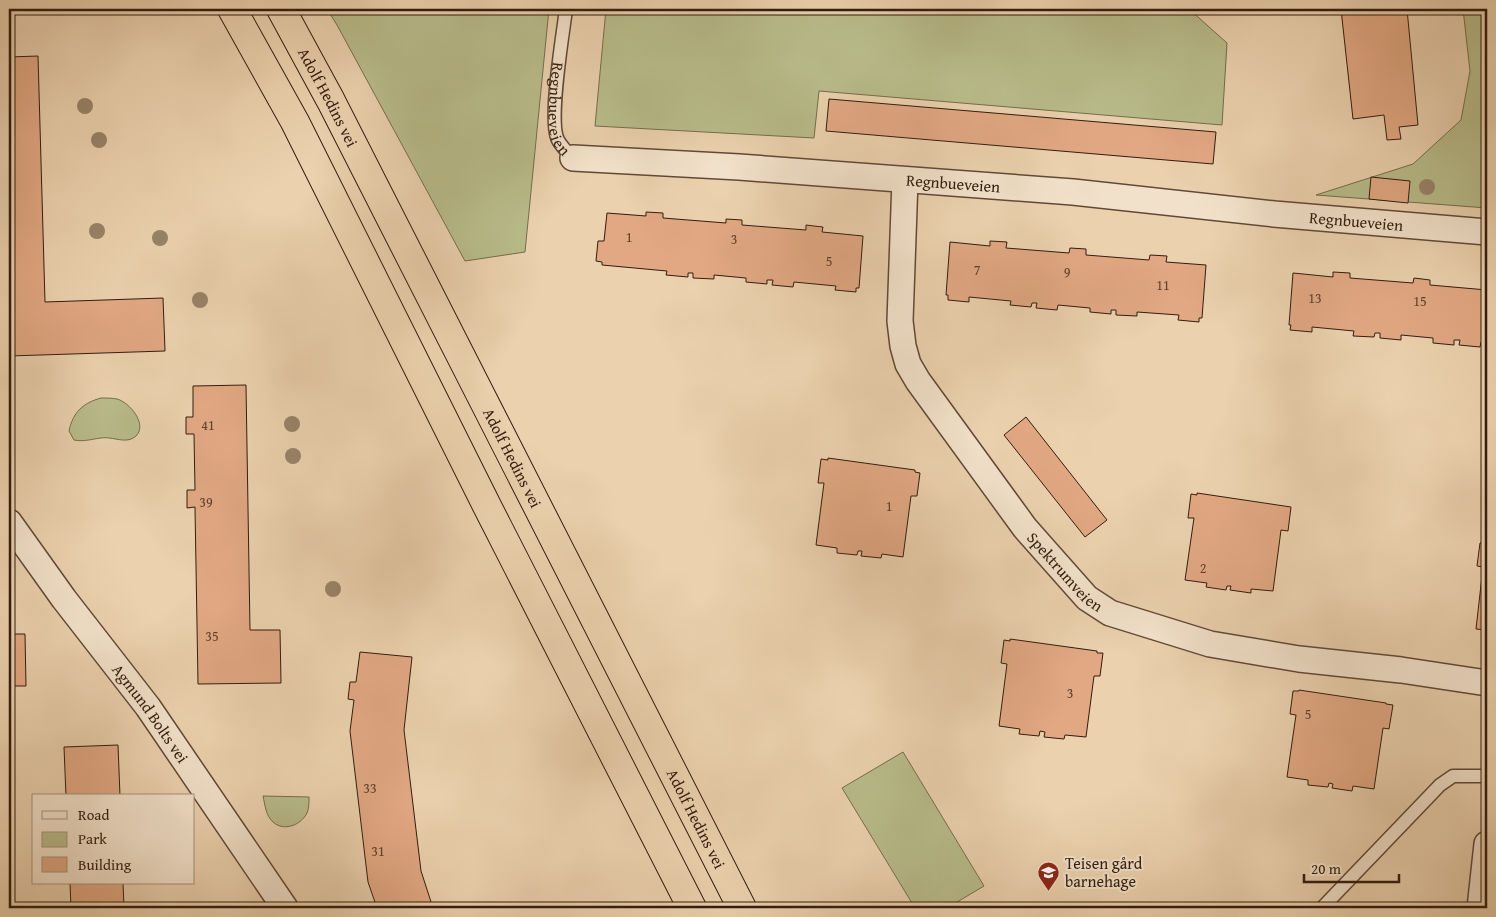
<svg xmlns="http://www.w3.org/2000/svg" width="1496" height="917" viewBox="0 0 1496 917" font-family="'Gentium Book Plus',serif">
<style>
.green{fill:#b8bc8a;stroke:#766c4c}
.building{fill:#e1a883;stroke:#331c0f}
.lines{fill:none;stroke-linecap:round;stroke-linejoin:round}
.service-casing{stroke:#614937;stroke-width:15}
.minor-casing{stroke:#614937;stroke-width:28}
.trunk-casing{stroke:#331c0f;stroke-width:30}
.service{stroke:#f2e1ca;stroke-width:12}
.minor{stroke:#f2e1ca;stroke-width:25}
.trunk{stroke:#ebd1ae;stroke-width:28}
.tree{fill:#988368}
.labels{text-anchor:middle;stroke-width:4;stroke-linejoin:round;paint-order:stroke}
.number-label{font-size:14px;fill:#5e3f2c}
.street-label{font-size:16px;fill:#331c0f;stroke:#f2e1ca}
.poi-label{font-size:16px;fill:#331c0f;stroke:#f2e1ca;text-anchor:start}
</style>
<rect width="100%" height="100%" fill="#ebd1ae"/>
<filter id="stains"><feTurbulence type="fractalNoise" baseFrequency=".004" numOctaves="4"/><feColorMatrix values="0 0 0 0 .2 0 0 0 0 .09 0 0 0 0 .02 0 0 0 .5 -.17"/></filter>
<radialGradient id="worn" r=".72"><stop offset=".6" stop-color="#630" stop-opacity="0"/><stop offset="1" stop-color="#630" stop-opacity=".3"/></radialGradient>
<g class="green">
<polygon points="327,9 549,9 525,252 465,261 337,25"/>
<polygon points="606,9 1189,9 1227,43 1222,125 819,91 814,138 595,126"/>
<polygon points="1463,9 1487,9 1487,208 1316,195 1413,164 1461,120 1470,71"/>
<path d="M101,398C106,398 113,398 117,399C129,402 148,424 136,436C126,445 113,436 101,438C92,439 84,442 74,440L69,431C73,412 83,403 101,398Z"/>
<polygon points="903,752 984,886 947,908 915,908 842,788"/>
<path d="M263,796L309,797C309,802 309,809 307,813C301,825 284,832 273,822C266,816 265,805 263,796Z"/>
</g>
<g class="building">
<polygon points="1341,9 1407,9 1418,125 1399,127 1401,139 1387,140 1384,115 1353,119"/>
<polygon points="38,56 45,302 163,298 165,351 9,356 9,57"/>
<polygon points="829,99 1216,132 1213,164 826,131"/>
<polygon points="1371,177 1410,181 1408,203 1369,199"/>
<polygon points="646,212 663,213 663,218 726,223 726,219 742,220 742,225 806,230 806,225 814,226 823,227 822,232 863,236 859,288 856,288 856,292 835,290 836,286 794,282 793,287 772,285 773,280 767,280 767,284 746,282 746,278 714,275 714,279 693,278 693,273 688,273 688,277 666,275 667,271 602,265 602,262 596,261 598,241 604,241 607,213 646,216"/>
<polygon points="990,241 1007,242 1006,248 1069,253 1070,248 1086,249 1086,255 1149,260 1150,255 1167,256 1166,262 1206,265 1202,318 1199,318 1199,322 1178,320 1179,315 1137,312 1137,316 1116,315 1116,310 1111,310 1111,314 1090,312 1090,308 1058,305 1057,310 1036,308 1037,303 1032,303 1031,307 1010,305 1011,301 969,297 969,302 948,300 948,295 946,295 950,242 990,246"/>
<polygon points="1333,272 1350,273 1350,278 1413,283 1414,278 1430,280 1430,285 1487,290 1487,343 1481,342 1480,347 1459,345 1460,340 1454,340 1454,345 1433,343 1433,338 1401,335 1401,340 1380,338 1380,333 1375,333 1374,337 1353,336 1354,331 1312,327 1312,332 1290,330 1291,325 1289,325 1293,273 1333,277"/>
<polygon points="246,385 250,630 280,630 281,683 198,684 195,507 187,508 187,490 195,490 194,434 186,434 186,417 193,417 193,386"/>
<polygon points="1026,417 1107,520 1085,537 1004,435"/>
<polygon points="828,458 915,470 915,472 920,473 917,496 911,496 903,557 882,554 881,558 861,556 862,551 858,551 857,555 837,553 837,548 816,545 824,483 818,483 821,459 828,460"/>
<polygon points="1197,493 1291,507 1288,531 1281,530 1273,591 1251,589 1251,593 1230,590 1231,586 1227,586 1226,590 1206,587 1207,583 1185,580 1194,518 1188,518 1191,494 1197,495"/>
<polygon points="1487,542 1487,630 1476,629 1483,567 1477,566 1480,543"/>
<polygon points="9,634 25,634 26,686 9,686"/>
<polygon points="1010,639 1097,651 1097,653 1103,653 1100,676 1094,676 1086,737 1065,735 1064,739 1044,737 1045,732 1040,731 1039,736 1019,734 1020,729 999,726 1007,664 1001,663 1004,640 1010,641"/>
<polygon points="360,652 412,657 404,730 421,871 433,908 377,908 368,882 350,731 354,700 348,699 350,682 356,682"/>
<polygon points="1299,690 1386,703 1386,704 1393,705 1389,729 1383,728 1374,789 1353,786 1352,791 1332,788 1333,784 1329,783 1328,787 1308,785 1308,780 1287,777 1296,715 1290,714 1293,691 1299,691"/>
<polygon points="118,745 120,796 66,796 64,747"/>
<polygon points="70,883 123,883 124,908 71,908"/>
</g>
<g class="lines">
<defs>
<g id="service">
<path id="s1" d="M566,9C563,34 548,121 558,140C561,146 568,153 573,158"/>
<polyline points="1322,908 1440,785 1453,776 1487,776"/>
</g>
<g id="minor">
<path id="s2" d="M573,158L739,167L1073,192L1274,214L1487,232"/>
<path id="s3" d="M905,180L900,321L903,346L908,364L918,381L1025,528L1087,598L1110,613L1210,644L1299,659L1401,670L1487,683"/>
<path id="s4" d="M9,522L64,599L148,707L285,908"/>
<polyline points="1480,908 1487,844"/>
</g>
<g id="trunk">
<polyline points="232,9 295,122 487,506 692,908"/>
<path id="s5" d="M281,9L331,101L389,215L742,908"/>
</g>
</defs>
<use href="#service" class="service-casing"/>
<use href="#minor" class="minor-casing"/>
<use href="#trunk" class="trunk-casing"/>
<use href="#service" class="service"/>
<use href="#minor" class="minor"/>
<use href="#trunk" class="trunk"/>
</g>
<g class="tree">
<circle cx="85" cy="106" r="8"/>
<circle cx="99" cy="140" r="8"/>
<circle cx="1427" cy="187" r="8"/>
<circle cx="97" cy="231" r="8"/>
<circle cx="160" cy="238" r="8"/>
<circle cx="200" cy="300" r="8"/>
<circle cx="292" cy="424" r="8"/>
<circle cx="293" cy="456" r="8"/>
<circle cx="333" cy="589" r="8"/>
</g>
<defs>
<symbol id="school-pin" viewBox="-11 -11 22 30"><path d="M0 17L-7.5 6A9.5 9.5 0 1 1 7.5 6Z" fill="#8f2418" stroke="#f2e1ca"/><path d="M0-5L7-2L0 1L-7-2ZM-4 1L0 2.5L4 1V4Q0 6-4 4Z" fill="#fff"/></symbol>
</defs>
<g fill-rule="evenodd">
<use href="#school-pin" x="1036" y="860" width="25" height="34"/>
</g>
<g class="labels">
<g class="number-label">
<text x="629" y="242">1</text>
<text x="734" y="244">3</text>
<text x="829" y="266">5</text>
<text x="977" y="275">7</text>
<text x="1067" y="277">9</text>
<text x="1163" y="290">11</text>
<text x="1315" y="303">13</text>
<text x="1420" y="306">15</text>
<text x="208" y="430">41</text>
<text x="206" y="507">39</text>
<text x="889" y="511">1</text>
<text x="1203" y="573">2</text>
<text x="212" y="641">35</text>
<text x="1070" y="698">3</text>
<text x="1308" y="719">5</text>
<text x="370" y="793">33</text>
<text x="378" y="856">31</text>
</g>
<g class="street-label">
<text dy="6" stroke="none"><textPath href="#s5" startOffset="100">Adolf Hedins vei</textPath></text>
<text dy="6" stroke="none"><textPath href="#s1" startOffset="101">Regnbueveien</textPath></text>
<text dy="6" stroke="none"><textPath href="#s2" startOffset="381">Regnbueveien</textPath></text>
<text dy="6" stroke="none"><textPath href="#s2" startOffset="786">Regnbueveien</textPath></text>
<text dy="6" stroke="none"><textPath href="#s5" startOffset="505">Adolf Hedins vei</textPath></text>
<text dy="6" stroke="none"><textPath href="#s3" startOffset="446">Spektrumveien</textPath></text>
<text dy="6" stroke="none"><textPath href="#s4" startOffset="238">Agmund Bolts vei</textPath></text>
<text dy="6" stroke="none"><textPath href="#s5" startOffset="910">Adolf Hedins vei</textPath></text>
</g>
<g class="poi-label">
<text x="1065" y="869">Teisen gård<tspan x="1065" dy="18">barnehage</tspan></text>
</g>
</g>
<rect width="1496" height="917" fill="none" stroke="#ebd1ae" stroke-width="30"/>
<rect x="10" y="10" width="1476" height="897" fill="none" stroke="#331c0f" stroke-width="2.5"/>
<rect x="15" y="15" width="1466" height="887" fill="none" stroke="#331c0f"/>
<rect x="32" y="794" width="162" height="90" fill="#f2e1ca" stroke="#a6927f"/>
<rect x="42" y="811" width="25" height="8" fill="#f2e1ca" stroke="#a6927f"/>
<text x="78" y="820" font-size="15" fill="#331c0f">Road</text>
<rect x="42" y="832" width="25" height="15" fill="#b8bc8a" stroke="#a6927f"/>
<text x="78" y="844" font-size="15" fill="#331c0f">Park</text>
<rect x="42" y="857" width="25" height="15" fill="#e1a883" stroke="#a6927f"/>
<text x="78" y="870" font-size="15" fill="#331c0f">Building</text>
<path d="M1304 874v8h95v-8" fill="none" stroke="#331c0f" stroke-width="2.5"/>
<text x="1311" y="874" font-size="15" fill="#331c0f" stroke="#f2e1ca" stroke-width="4" paint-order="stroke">20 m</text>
<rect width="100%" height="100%" filter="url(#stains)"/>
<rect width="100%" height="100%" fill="url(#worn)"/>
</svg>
